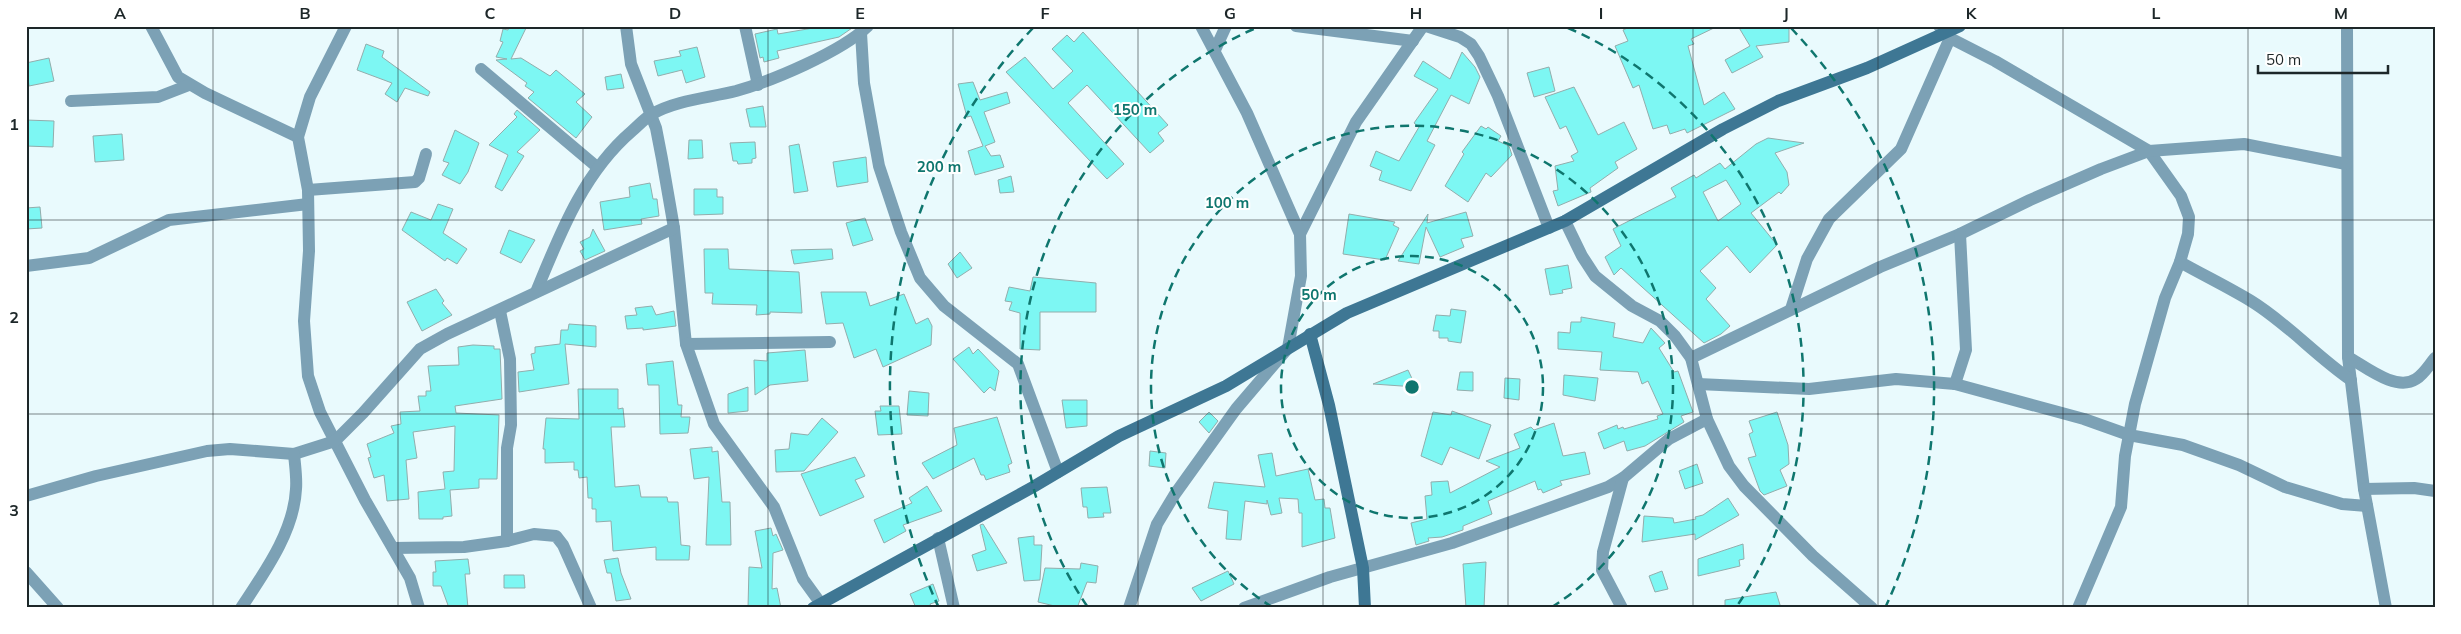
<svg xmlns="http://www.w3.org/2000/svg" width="2461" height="634" viewBox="0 0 2461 634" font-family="Mulish,sans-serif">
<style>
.building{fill:#7df7f3;stroke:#92adac;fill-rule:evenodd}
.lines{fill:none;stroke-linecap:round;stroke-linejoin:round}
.street{stroke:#7ca1b5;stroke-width:12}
.secondary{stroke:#3e7794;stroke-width:12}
.grid{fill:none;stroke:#1d2729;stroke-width:1;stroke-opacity:0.55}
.ring{fill:none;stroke:#0f766e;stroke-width:2.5;stroke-dasharray:9 6}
.centre{fill:#0f766e;stroke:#fff;stroke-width:2.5}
.ring-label{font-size:15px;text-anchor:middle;font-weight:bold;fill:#0f766e;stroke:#fff;stroke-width:4;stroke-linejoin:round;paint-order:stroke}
.neatline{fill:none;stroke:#1d2729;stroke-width:2}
.grid-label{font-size:16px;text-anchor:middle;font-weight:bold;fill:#1d2729}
</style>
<rect width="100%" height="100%" fill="#e9fafd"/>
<g class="building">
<polygon points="509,26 527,26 511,59 521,58 550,76 556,70 585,94 576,102 592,117 576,138 528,98 534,92 525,86 527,83 496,60 507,59 496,57 503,42 500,41 503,29 508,30"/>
<polygon points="825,26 855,26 839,37 777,51 779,58 764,62 763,57 760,58 755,34 777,29 778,34"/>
<polygon points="1632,26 1718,26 1691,39 1694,44 1688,46 1704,105 1724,92 1735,109 1687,133 1685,129 1670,134 1667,125 1653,129 1639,85 1633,88 1615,46 1628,41 1623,30"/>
<polygon points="1738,26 1789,26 1789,42 1756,46 1763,57 1732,73 1725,60 1750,46"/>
<polygon points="1083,32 1168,125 1158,133 1164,141 1150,153 1087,85 1068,103 1124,164 1107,179 1006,72 1025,57 1053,89 1073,71 1052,49 1067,35 1074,42"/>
<polygon points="366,44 384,51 382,57 430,92 428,96 405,88 397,102 385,94 392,83 357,70"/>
<polygon points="697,47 705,77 686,83 682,70 658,76 654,61 681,56 679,51"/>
<polygon points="1462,52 1475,67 1480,77 1469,104 1451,95 1427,141 1435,145 1411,191 1379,180 1382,171 1370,166 1376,151 1399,161 1419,127 1414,123 1438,89 1414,76 1423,61 1450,79"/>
<polygon points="49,58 54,81 29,86 26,63"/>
<polygon points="1549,67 1555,91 1534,97 1527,73"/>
<polygon points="621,74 624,88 607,90 605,77"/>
<polygon points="973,82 980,100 1007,92 1010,103 984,112 995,142 985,146 991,156 1000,155 1004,167 975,175 968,151 983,146 971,116 967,117 958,84"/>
<polygon points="1574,87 1598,135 1624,122 1637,149 1615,162 1618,168 1590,188 1591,192 1558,206 1553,191 1558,190 1555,166 1574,161 1571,156 1578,152 1566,126 1560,129 1545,97"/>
<polygon points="763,106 766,127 750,127 746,109"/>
<polygon points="517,110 540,130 517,152 524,156 502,191 495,187 508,155 489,145 517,117 514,114"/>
<polygon points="26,120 54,121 53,147 26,146"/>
<polygon points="1481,126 1486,129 1488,127 1501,136 1498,141 1509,146 1512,155 1491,177 1486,173 1468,202 1445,186 1464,154 1462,152"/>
<polygon points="455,130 479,143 468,172 460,184 442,175 449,163 443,161"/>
<polygon points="122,134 124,160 95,162 93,136"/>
<path d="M1768,138L1804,143L1775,153L1787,172L1789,185L1781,194L1779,192L1751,213L1777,245L1750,273L1727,246L1700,271L1716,288L1706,299L1730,326L1721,334L1704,343L1621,268L1614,275L1605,257L1621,246L1613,229L1676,197L1671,188L1694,175L1696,178L1720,163L1725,169L1756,144ZM1726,180L1741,204L1718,221L1703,192Z"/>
<polygon points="689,140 702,140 703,158 688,159"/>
<polygon points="755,142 756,158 752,159 752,163 738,164 737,161 733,161 730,143"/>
<polygon points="799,144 808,191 794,193 789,146"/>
<polygon points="866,157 868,182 837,187 833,162"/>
<polygon points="1011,176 1014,192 1000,193 998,180"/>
<polygon points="650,183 653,199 657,199 659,216 641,219 642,224 604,230 600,202 630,197 629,187"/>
<polygon points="694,189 717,189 717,197 723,197 723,214 694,215"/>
<polygon points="438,204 453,209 443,233 467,249 457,264 447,258 445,261 402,230 411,212 431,220"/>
<polygon points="40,207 42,228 26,229 26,208"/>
<polygon points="1466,212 1473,236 1461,239 1464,247 1440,257 1426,227 1419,264 1398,261 1428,214 1427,223"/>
<polygon points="1349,214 1395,222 1393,225 1399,228 1385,260 1343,254"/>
<polygon points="865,218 873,240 853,246 846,223"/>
<polygon points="593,229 605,251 585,260 580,251 584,249 580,242 590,237"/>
<polygon points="509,230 535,240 521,263 500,253"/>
<polygon points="704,249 728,249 729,269 799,272 802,313 770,312 770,314 756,315 757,305 712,304 713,293 705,293"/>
<polygon points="832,249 833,259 794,264 791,250"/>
<polygon points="960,252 972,268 957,278 948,264"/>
<polygon points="1568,265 1572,288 1562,290 1563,293 1550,295 1545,269"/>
<polygon points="1033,277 1096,283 1096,312 1040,312 1040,350 1020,349 1020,313 1009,310 1012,302 1005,301 1009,287 1030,291"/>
<polygon points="436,289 444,301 442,303 452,315 422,331 407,302"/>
<polygon points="821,292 866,292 870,306 904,294 916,324 928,318 932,326 931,345 883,367 876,349 854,358 843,323 826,324"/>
<polygon points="652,306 656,315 674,311 676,326 643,330 643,328 627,329 625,316 637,315 635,308"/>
<polygon points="1451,309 1466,311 1461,343 1448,341 1448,338 1439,338 1439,331 1433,331 1436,315 1450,316"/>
<polygon points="1581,317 1615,323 1613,337 1643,343 1651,328 1665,343 1659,348 1674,372 1678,371 1693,412 1681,416 1684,422 1645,446 1627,451 1624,441 1604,449 1598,433 1617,425 1618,429 1623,427 1624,429 1658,419 1657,416 1663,414 1648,381 1642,384 1638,372 1600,370 1602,352 1558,349 1558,332 1570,333 1571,322 1581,322"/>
<polygon points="569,324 596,326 596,347 565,344 569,384 519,392 518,372 534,370 531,354 535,353 535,347 560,344 561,330 568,330"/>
<polygon points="473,345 494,346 494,349 500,349 502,399 455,406 456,413 499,415 497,479 479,479 479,488 450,490 452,516 443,517 443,519 419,519 418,492 445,489 443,472 454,471 455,426 413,432 417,458 406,460 409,499 387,501 384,475 374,478 368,458 371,457 367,444 394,433 391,426 401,424 400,412 420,411 418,396 426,396 426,391 431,391 428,366 459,365 458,347"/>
<polygon points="969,347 973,354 978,349 999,371 995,391 990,387 984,393 953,359"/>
<polygon points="805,350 808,381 770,385 755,395 754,360 767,361 767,353"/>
<polygon points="673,361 678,405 682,405 681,417 690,417 689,426 688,433 660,434 659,385 648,385 646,364"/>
<polygon points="1408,370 1416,387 1373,384"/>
<polygon points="1460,372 1473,372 1473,391 1457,390"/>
<polygon points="1564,375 1598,378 1595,401 1563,395"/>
<polygon points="1505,378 1520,379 1519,400 1504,398"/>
<polygon points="748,387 748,411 728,413 728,394"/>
<polygon points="578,389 618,389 618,409 623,408 625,427 611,427 615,487 639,485 641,497 667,497 668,502 678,502 681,545 690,546 689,560 656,560 656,547 613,551 611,521 596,522 596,509 592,509 592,498 588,498 587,477 579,478 578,470 574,470 574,462 545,463 545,449 543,449 546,418 579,419"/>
<polygon points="909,391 929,393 928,416 907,415"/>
<polygon points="1062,400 1087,400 1087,426 1066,428"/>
<polygon points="880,406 899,406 902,434 878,435 875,411 881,411"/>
<polygon points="1452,411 1491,425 1479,459 1450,447 1442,465 1421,456 1433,412 1451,415"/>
<polygon points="1209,412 1218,421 1209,433 1199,422"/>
<polygon points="1777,412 1788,445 1789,464 1780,470 1787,486 1764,495 1760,491 1748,458 1756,456 1749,434 1753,432 1749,421"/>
<polygon points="997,417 1012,463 1008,465 1010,472 986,480 984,475 981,475 974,458 933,479 922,463 957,445 954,428"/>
<polygon points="822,418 838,432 804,471 776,472 775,450 789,449 791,433 808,435"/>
<polygon points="1554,423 1563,456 1585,452 1590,474 1560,481 1562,485 1543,493 1541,489 1538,490 1535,481 1488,501 1492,514 1463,526 1463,530 1442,537 1428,538 1429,541 1416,545 1411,523 1427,519 1425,496 1432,495 1431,482 1448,481 1450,493 1500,467 1486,461 1520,448 1514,434 1531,427 1534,430"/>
<polygon points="712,447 712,452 718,451 722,502 730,502 731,545 706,545 709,477 694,479 690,449"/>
<polygon points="1150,451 1166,453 1165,468 1149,466"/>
<polygon points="1272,453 1276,476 1308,469 1315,500 1324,499 1325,508 1330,508 1335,538 1302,547 1302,513 1299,513 1298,499 1279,498 1282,513 1271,515 1267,500 1267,504 1245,501 1241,540 1226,539 1228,511 1208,508 1214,482 1265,487 1258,455"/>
<polygon points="855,457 865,476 855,480 864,497 820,516 801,474"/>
<polygon points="1697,464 1703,483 1685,489 1679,471"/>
<polygon points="927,486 942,511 903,525 906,531 884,543 874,520 912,503 909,498"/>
<polygon points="1107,487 1111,513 1103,513 1104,517 1088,518 1087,507 1083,507 1081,488"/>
<polygon points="1728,498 1739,515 1695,540 1695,534 1642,542 1644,516 1673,518 1674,523 1696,519 1695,517 1703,515"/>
<polygon points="983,524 1007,563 977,571 972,555 986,550 980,525"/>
<polygon points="771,528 773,536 776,534 783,550 773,553 772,589 777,588 781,608 748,608 749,567 762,568 755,531"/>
<polygon points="1034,536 1034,545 1042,545 1040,580 1024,581 1018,538"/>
<polygon points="1743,544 1744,559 1739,560 1740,566 1698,576 1698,559"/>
<polygon points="618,558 621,573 631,599 616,601 611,573 607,573 604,560"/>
<polygon points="468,559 470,574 465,574 468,608 449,608 441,586 433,586 433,572 436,572 435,561"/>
<polygon points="1486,562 1484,608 1466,608 1463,564"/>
<polygon points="1081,563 1098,566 1096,583 1087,582 1077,608 1063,608 1038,602 1045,568 1080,569"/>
<polygon points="1228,571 1234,584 1201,601 1192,588"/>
<polygon points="1662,571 1668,589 1655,592 1649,576"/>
<polygon points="504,575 524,575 525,588 504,588"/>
<polygon points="933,584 939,601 930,604 932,608 916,608 910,594"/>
<polygon points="1776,592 1781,608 1725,608 1725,600"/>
</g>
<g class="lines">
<g class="street">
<polyline points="151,26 178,77 205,93 298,137"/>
<polyline points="346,26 310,97 298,137 308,190 309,251 304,321 308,376 320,412 365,500 410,578 419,608"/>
<polyline points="626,26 631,64 656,128 662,159 674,228 686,344 714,424 774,507 803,579 824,608"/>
<polyline points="745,26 758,85"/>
<polyline points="1296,26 1413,41"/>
<polyline points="1426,26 1460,37 1471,44 1479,56 1498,96 1549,228"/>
<polyline points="1939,26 1950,38 1995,61 2149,151 2181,196 2189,217 2188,234 2180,262 2165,298 2135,404 2125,456 2121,507 2078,608"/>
<polyline points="2347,26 2348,357 2364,489 2386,608"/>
<polyline points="861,33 864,83 879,166 901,232 920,278 944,306 1018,364 1058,472"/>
<polyline points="1215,50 1226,26"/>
<polyline points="481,69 597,167"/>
<polyline points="71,101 158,97 189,85"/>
<polyline points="308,190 415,182 419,178 426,154"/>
<polyline points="1565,221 1582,256 1595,276 1632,306 1660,321 1675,336 1691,358 1707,419 1729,466 1744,486 1813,556 1872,608"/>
<polyline points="1300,234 1356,122 1423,26"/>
<path d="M2180,262C2203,275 2228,287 2251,301C2287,323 2316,356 2351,380"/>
<polyline points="26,266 89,258 169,220 308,204"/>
<path d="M536,292C560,234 583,173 632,131C638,126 645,118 652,114C677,100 708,98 736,91C772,81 841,52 868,26"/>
<polyline points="1791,309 1807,259 1829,219 1901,149 1950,38"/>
<polyline points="500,311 510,359 511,425 507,448 507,541"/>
<polyline points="686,344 830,342"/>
<path d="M2348,357C2366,367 2396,392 2416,379C2424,374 2429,365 2435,358"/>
<polyline points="1691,358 1880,267 1960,234 2030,200 2101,169 2149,151 2244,144 2346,164"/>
<polyline points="1698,384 1809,389 1896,379 1955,384 2084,419 2129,435 2183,445 2239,465 2285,487 2342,504 2367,506"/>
<polyline points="1955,384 1966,350 1960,234"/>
<polyline points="2364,489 2414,488 2435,491"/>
<polyline points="26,496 96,476 207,451 230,449 294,454 335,441 363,413 420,349 447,334 674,228"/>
<polyline points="938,538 954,608"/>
<polyline points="393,548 464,547 507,541 534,534 556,536 563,545 591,608"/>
<polyline points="26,572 58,608"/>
<path d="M241,608C264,573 294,532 296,489C297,478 295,465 294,454"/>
<polyline points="1129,608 1157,524 1175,494 1236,409 1288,348 1301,276 1300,234 1247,113 1201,26"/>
<polyline points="1244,608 1330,577 1452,543 1608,487 1623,478 1669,439 1707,419"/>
<polyline points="1622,608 1602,570 1603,552 1623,478"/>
</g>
<g class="secondary">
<polyline points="1310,334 1329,405 1363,568 1365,608"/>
<polyline points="813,608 1033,487 1119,436 1226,386 1347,313 1565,221 1723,129 1778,101 1867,68 1960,26"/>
</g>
</g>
<path class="grid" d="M213,26V608M398,26V608M583,26V608M768,26V608M953,26V608M1138,26V608M1323,26V608M1508,26V608M1693,26V608M1878,26V608M2063,26V608M2248,26V608M26,220H2435M26,414H2435"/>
<g class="ring">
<circle cx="1412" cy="387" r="131"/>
<path d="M1272 607A261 261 0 1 1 1552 607"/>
<path d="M1087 606A392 392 0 0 1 1256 28M1568 28A392 392 0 0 1 1737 606"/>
<path d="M939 608A522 522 0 0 1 1033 28M1791 28A522 522 0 0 1 1885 608"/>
</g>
<circle cx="1412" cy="387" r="8" class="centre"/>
<g class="ring-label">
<text x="1135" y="115">150 m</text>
<text x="939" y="172">200 m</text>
<text x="1227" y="208">100 m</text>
<text x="1319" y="300">50 m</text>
</g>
<rect width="2461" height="634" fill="none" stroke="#ffffff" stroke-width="55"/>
<path d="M2258 65v8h130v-8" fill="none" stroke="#1d2729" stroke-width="2.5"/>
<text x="2266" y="65" font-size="15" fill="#1d2729" stroke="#ffffff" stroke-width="4" paint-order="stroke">50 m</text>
<rect x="28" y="28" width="2406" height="578" class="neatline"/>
<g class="grid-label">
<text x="120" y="19">A</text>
<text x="305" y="19">B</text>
<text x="490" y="19">C</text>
<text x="675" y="19">D</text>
<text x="860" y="19">E</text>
<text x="1045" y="19">F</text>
<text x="1230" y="19">G</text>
<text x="1416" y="19">H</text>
<text x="1601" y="19">I</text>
<text x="1786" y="19">J</text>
<text x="1971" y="19">K</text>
<text x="2156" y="19">L</text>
<text x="2341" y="19">M</text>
<text x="14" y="130">1</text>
<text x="14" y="323">2</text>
<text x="14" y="516">3</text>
</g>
</svg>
